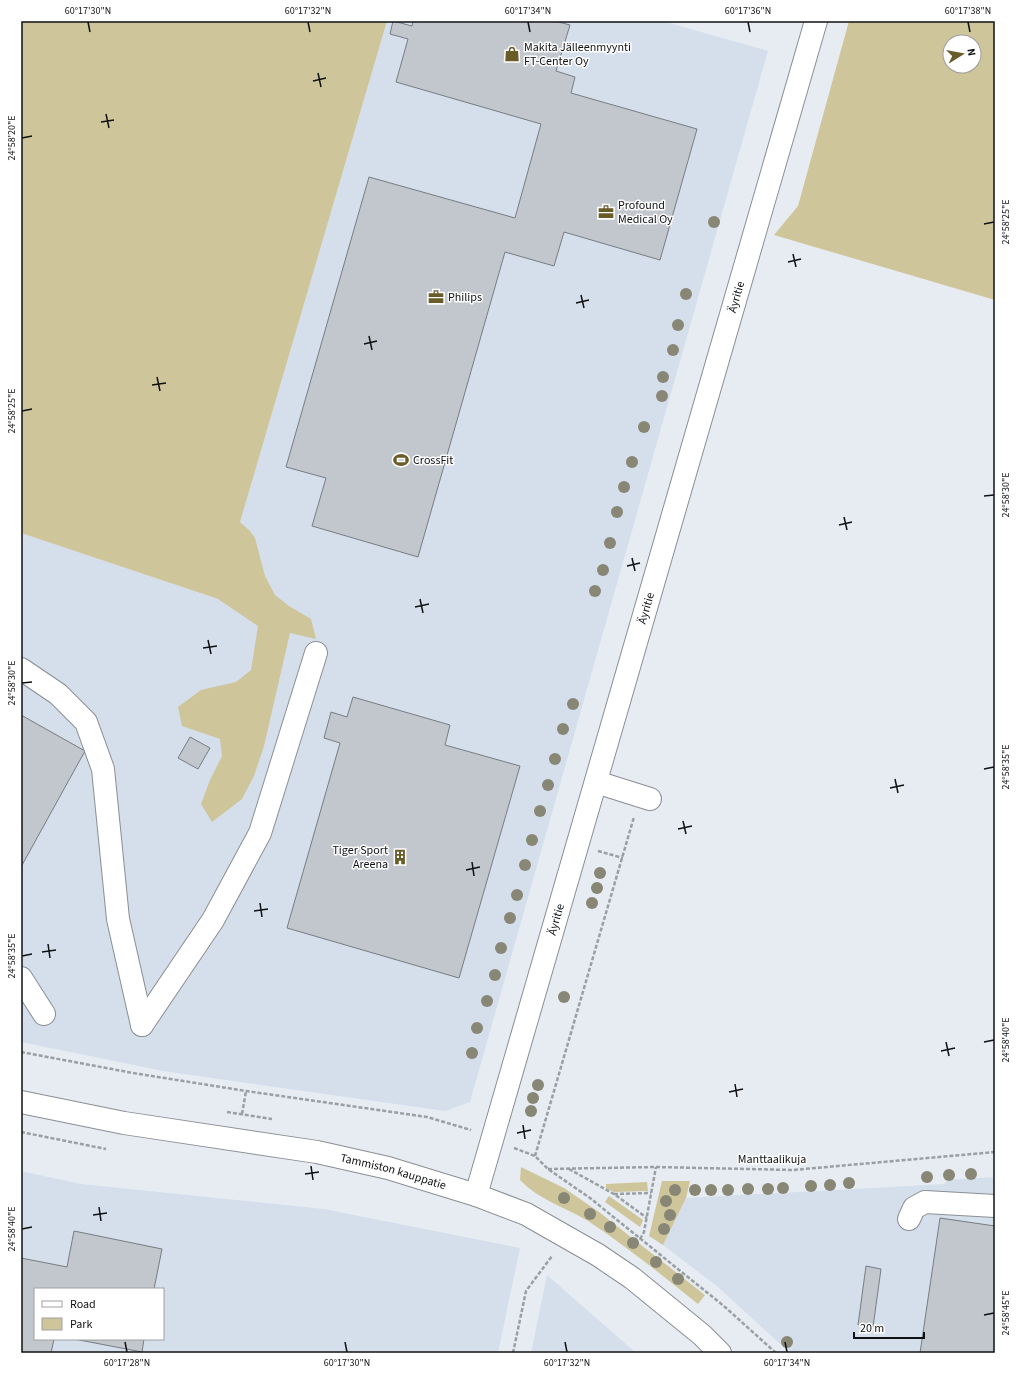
<svg xmlns="http://www.w3.org/2000/svg" width="1016" height="1374" viewBox="0 0 1016 1374" font-family="'Source Sans 3',sans-serif">
<style>
.built{fill:#d5dfec;fill-rule:evenodd}
.green{fill:#cfc59a;fill-rule:evenodd}
.building{fill:#c1c7cd;stroke:#777c82}
.lines{fill:none;stroke-linecap:round;stroke-linejoin:round}
.minor-casing{stroke:#8a8f94;stroke-width:24}
.major-casing{stroke:#8a8f94;stroke-width:24}
.path{stroke:#9a9fa3;stroke-width:2.5;stroke-dasharray:4 2;stroke-linecap:butt}
.minor{stroke:#fff;stroke-width:22}
.major{stroke:#fff;stroke-width:22}
.tree{fill:#888675}
.ticks{fill:none;stroke:#0f1113;stroke-width:1.5}
.labels{text-anchor:middle;stroke-width:3;stroke-linejoin:round;paint-order:stroke}
.poi-label{font-size:12px;fill:#0f1113;stroke:#fff;text-anchor:start}
.street-label{font-size:12px;fill:#0f1113;stroke:#fff}
.neatline{fill:none;stroke:#0f1113;stroke-width:1.5}
.ticks-label{font-size:10px;text-anchor:middle;fill:#0f1113}
</style>
<rect width="100%" height="100%" fill="#e6ecf2"/>
<g class="built">
<polygon points="387,21 662,21 768,51 470,1102 445,1111 163,1071 21,1042 21,533 217,599"/>
<path d="M21,1171L81,1184L324,1209L520,1248L498,1353H21ZM35,1289H163V1339H35Z"/>
<polygon points="995,1177 995,1353 790,1353 718,1287 663,1245 686,1198 945,1184 947,1180"/>
<polygon points="547,1275 636,1353 531,1353"/>
</g>
<g class="green">
<polygon points="21,21 387,21 240,522 250,531 255,538 265,576 275,595 289,606 311,619 316,639 290,633 264,746 254,776 242,799 212,822 201,804 210,780 222,756 220,739 182,726 178,707 201,690 236,682 251,670 258,626 218,599 21,533"/>
<path d="M849,21H995V300L774,235L798,206ZM950,42H974V66H950Z"/>
<path d="M521,1167L564,1188L599,1212L705,1295L698,1304C662,1275 626,1246 588,1221C565,1207 539,1200 520,1180Z"/>
<polygon points="662,1181 690,1181 686,1198 663,1245 649,1236"/>
<polygon points="647,1182 648,1191 614,1192 606,1188 606,1184"/>
<polygon points="609,1196 643,1220 640,1227 605,1202"/>
</g>
<g class="building">
<polygon points="393,21 412,26 413,21 555,21 570,25 556,71 575,77 571,93 697,129 660,260 564,232 554,266 505,252 418,557 312,526 326,478 286,467 369,177 515,218 541,124 396,82 408,39 390,34"/>
<polygon points="353,697 450,725 445,745 520,766 459,978 287,928 340,743 324,738 331,712 347,717"/>
<polygon points="21,715 85,751 21,867"/>
<polygon points="190,737 210,748 198,769 178,758"/>
<polygon points="940,1218 995,1226 995,1353 920,1353"/>
<polygon points="74,1231 162,1249 154,1289 35,1289 35,1339 54,1339 51,1353 21,1353 21,1258 67,1267"/>
<polygon points="866,1266 881,1269 873,1327 858,1325"/>
<polygon points="74,1339 144,1339 142,1352"/>
</g>
<g class="lines">
<defs>
<g id="minor">
<polyline points="21,669 58,694 86,722 103,769 118,919 142,1025"/>
<polyline points="596,782 650,799"/>
<polyline points="21,978 44,1014"/>
<polyline points="142,1025 213,920 260,833 316,653"/>
<path id="s1" d="M476,1195L816,21"/>
<polyline points="909,1219 914,1208 925,1202 995,1206"/>
</g>
<g id="major">
<path id="s2" d="M21,1102L124,1123L317,1152L388,1168L476,1195L526,1214L598,1255L632,1278L702,1335L720,1353"/>
</g>
</defs>
<use href="#minor" class="minor-casing"/>
<use href="#major" class="major-casing"/>
<g class="path">
<polyline points="598,851 623,858"/>
<polyline points="21,1052 133,1073 246,1091 427,1117 471,1130"/>
<polyline points="227,1112 272,1119"/>
<polyline points="242,1114 246,1091"/>
<polyline points="21,1132 106,1149"/>
<polyline points="514,1148 535,1156 548,1169 590,1198 725,1307 776,1353"/>
<polyline points="535,1156 634,817"/>
<polyline points="548,1169 656,1167 793,1170 995,1152"/>
<polyline points="569,1169 614,1194 647,1218"/>
<polyline points="614,1194 651,1193"/>
<polyline points="640,1239 644,1232 656,1167"/>
<polyline points="513,1353 526,1291 552,1256"/>
</g>
<use href="#minor" class="minor"/>
<use href="#major" class="major"/>
</g>
<g class="tree">
<circle cx="714" cy="222" r="6"/>
<circle cx="686" cy="294" r="6"/>
<circle cx="678" cy="325" r="6"/>
<circle cx="673" cy="350" r="6"/>
<circle cx="663" cy="377" r="6"/>
<circle cx="662" cy="396" r="6"/>
<circle cx="644" cy="427" r="6"/>
<circle cx="632" cy="462" r="6"/>
<circle cx="624" cy="487" r="6"/>
<circle cx="617" cy="512" r="6"/>
<circle cx="610" cy="543" r="6"/>
<circle cx="603" cy="570" r="6"/>
<circle cx="595" cy="591" r="6"/>
<circle cx="573" cy="704" r="6"/>
<circle cx="563" cy="729" r="6"/>
<circle cx="555" cy="759" r="6"/>
<circle cx="548" cy="785" r="6"/>
<circle cx="540" cy="811" r="6"/>
<circle cx="532" cy="840" r="6"/>
<circle cx="525" cy="865" r="6"/>
<circle cx="600" cy="873" r="6"/>
<circle cx="597" cy="888" r="6"/>
<circle cx="517" cy="895" r="6"/>
<circle cx="592" cy="903" r="6"/>
<circle cx="510" cy="918" r="6"/>
<circle cx="501" cy="948" r="6"/>
<circle cx="495" cy="975" r="6"/>
<circle cx="564" cy="997" r="6"/>
<circle cx="487" cy="1001" r="6"/>
<circle cx="477" cy="1028" r="6"/>
<circle cx="472" cy="1053" r="6"/>
<circle cx="538" cy="1085" r="6"/>
<circle cx="533" cy="1098" r="6"/>
<circle cx="531" cy="1111" r="6"/>
<circle cx="971" cy="1174" r="6"/>
<circle cx="949" cy="1175" r="6"/>
<circle cx="927" cy="1177" r="6"/>
<circle cx="849" cy="1183" r="6"/>
<circle cx="830" cy="1185" r="6"/>
<circle cx="811" cy="1186" r="6"/>
<circle cx="783" cy="1188" r="6"/>
<circle cx="748" cy="1189" r="6"/>
<circle cx="768" cy="1189" r="6"/>
<circle cx="675" cy="1190" r="6"/>
<circle cx="695" cy="1190" r="6"/>
<circle cx="711" cy="1190" r="6"/>
<circle cx="728" cy="1190" r="6"/>
<circle cx="564" cy="1198" r="6"/>
<circle cx="666" cy="1201" r="6"/>
<circle cx="590" cy="1214" r="6"/>
<circle cx="670" cy="1215" r="6"/>
<circle cx="610" cy="1227" r="6"/>
<circle cx="664" cy="1229" r="6"/>
<circle cx="633" cy="1243" r="6"/>
<circle cx="656" cy="1262" r="6"/>
<circle cx="678" cy="1279" r="6"/>
<circle cx="787" cy="1342" r="6"/>
</g>
<path class="ticks" d="M88,22L90,32M308,22L310,32M528,22L530,32M748,22L750,32M968,22L970,32M318,73L321,87M313,81L326,78M106,114L109,128M101,122L114,120M22,138L32,136M984,224L994,222M793,254L796,267M788,262L801,259M581,295L584,308M576,303L589,300M369,336L372,350M364,344L377,341M157,377L160,391M152,385L166,383M22,411L32,409M984,496L994,495M844,517L847,530M839,525L852,522M632,558L635,571M627,566L640,563M420,599L423,613M415,607L429,604M208,640L211,654M203,648L217,646M22,683L32,682M984,769L994,767M895,779L898,793M890,788L904,785M683,821L686,834M678,829L692,826M472,862L474,876M466,870L480,867M260,903L262,917M254,911L268,909M48,944L50,958M42,952L56,950M22,956L32,954M946,1042L949,1056M984,1042L994,1040M941,1051L955,1048M735,1084L737,1097M729,1092L743,1089M523,1125L525,1139M517,1133L531,1130M311,1166L313,1180M305,1174L319,1172M99,1207L101,1221M93,1215L107,1213M22,1229L32,1227M984,1315L994,1313M125,1342L127,1352M345,1342L347,1352M565,1342L567,1352M785,1342L787,1352"/>
<defs>
<symbol id="shop-bare" viewBox="-9 -9 18 18"><path d="M-5-2.5h2.3a2.7 3.5 0 0 1 5.4 0H5L5.5 6h-11ZM-1.5-2.5h3a1.5 2.3 0 0 0-3 0Z" fill="#695c29" stroke="#fff" stroke-width="2.5" paint-order="stroke"/></symbol>
<symbol id="office-bare" viewBox="-9 -9 18 18"><path d="M-6-3h4V-5.5h4V-3h4V5H-6ZM-1-4.5V-3h2v-1.5ZM-6 0V1H6V0Z" fill="#695c29" stroke="#fff" stroke-width="2.5" paint-order="stroke"/></symbol>
<symbol id="stadium-bare" viewBox="-9 -9 18 18"><path d="M0-5a6.5 5 0 1 0 0 10a6.5 5 0 1 0 0-10ZM-3.5-1.8h7v3.6h-7Z" fill="#695c29" stroke="#fff" stroke-width="2.5" paint-order="stroke"/></symbol>
<symbol id="building-bare" viewBox="-9 -9 18 18"><path d="M-4-6H4V6H1V3H-1V6H-4ZM-2.5-4.3h1.7v1.8h-1.7ZM.8-4.3h1.7v1.8H.8ZM-2.5-1h1.7V.8h-1.7ZM.8-1h1.7V.8H.8Z" fill="#695c29" stroke="#fff" stroke-width="2.5" paint-order="stroke"/></symbol>
</defs>
<g fill-rule="evenodd">
<use href="#shop-bare" x="501" y="43" width="22" height="22"/>
<use href="#office-bare" x="595" y="201" width="22" height="22"/>
<use href="#office-bare" x="425" y="286" width="22" height="22"/>
<use href="#stadium-bare" x="390" y="449" width="22" height="22"/>
<use href="#building-bare" x="389" y="846" width="22" height="22"/>
</g>
<g class="labels">
<g class="poi-label">
<text x="524" y="51">Makita Jälleenmyynti<tspan x="524" dy="14">FT-Center Oy</tspan></text>
<text x="618" y="209">Profound<tspan x="618" dy="14">Medical Oy</tspan></text>
<text x="448" y="301">Philips</text>
<text x="413" y="464">CrossFit</text>
<text x="388" y="854" text-anchor="end">Tiger Sport<tspan x="388" dy="14">Areena</tspan></text>
</g>
<g class="street-label">
<text dy="4" stroke="none"><textPath href="#s1" startOffset="935">Äyritie</textPath></text>
<text dy="4" stroke="none"><textPath href="#s1" startOffset="611">Äyritie</textPath></text>
<text dy="4" stroke="none"><textPath href="#s1" startOffset="287">Äyritie</textPath></text>
<text x="772" y="1163">Manttaalikuja</text>
<text dy="4" stroke="none"><textPath href="#s2" startOffset="379">Tammiston kauppatie</textPath></text>
</g>
</g>
<rect width="1016" height="1374" fill="none" stroke="#ffffff" stroke-width="44"/>
<rect x="34" y="1288" width="130" height="52" fill="#ffffff" stroke="#9fa0a1"/>
<rect x="42" y="1301" width="20" height="6" fill="#ffffff" stroke="#9fa0a1"/>
<text x="70" y="1308" font-size="12" fill="#0f1113">Road</text>
<rect x="42" y="1318" width="20" height="12" fill="#cfc59a" stroke="#9fa0a1"/>
<text x="70" y="1328" font-size="12" fill="#0f1113">Park</text>
<g transform="translate(962 54) rotate(79)"><circle r="19" fill="#ffffff" stroke="#9fa0a1"/>
<path d="M0-3L7 15L0 10L-7 15Z" fill="#695c29"/>
<text y="-6" font-size="11" font-weight="bold" text-anchor="middle" fill="#0f1113">N</text>
</g>
<path d="M854 1332v6h70v-6" fill="none" stroke="#0f1113" stroke-width="2"/>
<text x="860" y="1332" font-size="12" fill="#0f1113" stroke="#ffffff" stroke-width="3" paint-order="stroke">20 m</text>
<rect x="22" y="22" width="972" height="1330" class="neatline"/>
<g class="ticks-label">
<text x="88" y="14">60°17'30"N</text>
<text x="308" y="14">60°17'32"N</text>
<text x="528" y="14">60°17'34"N</text>
<text x="748" y="14">60°17'36"N</text>
<text x="968" y="14">60°17'38"N</text>
<text transform="translate(11 138) rotate(-90)" y="4">24°58'20"E</text>
<text transform="translate(1005 222) rotate(-90)" y="4">24°58'25"E</text>
<text transform="translate(11 411) rotate(-90)" y="4">24°58'25"E</text>
<text transform="translate(1005 495) rotate(-90)" y="4">24°58'30"E</text>
<text transform="translate(11 683) rotate(-90)" y="4">24°58'30"E</text>
<text transform="translate(1005 767) rotate(-90)" y="4">24°58'35"E</text>
<text transform="translate(11 956) rotate(-90)" y="4">24°58'35"E</text>
<text transform="translate(1005 1040) rotate(-90)" y="4">24°58'40"E</text>
<text transform="translate(11 1229) rotate(-90)" y="4">24°58'40"E</text>
<text transform="translate(1005 1313) rotate(-90)" y="4">24°58'45"E</text>
<text x="127" y="1366">60°17'28"N</text>
<text x="347" y="1366">60°17'30"N</text>
<text x="567" y="1366">60°17'32"N</text>
<text x="787" y="1366">60°17'34"N</text>
</g>
</svg>
